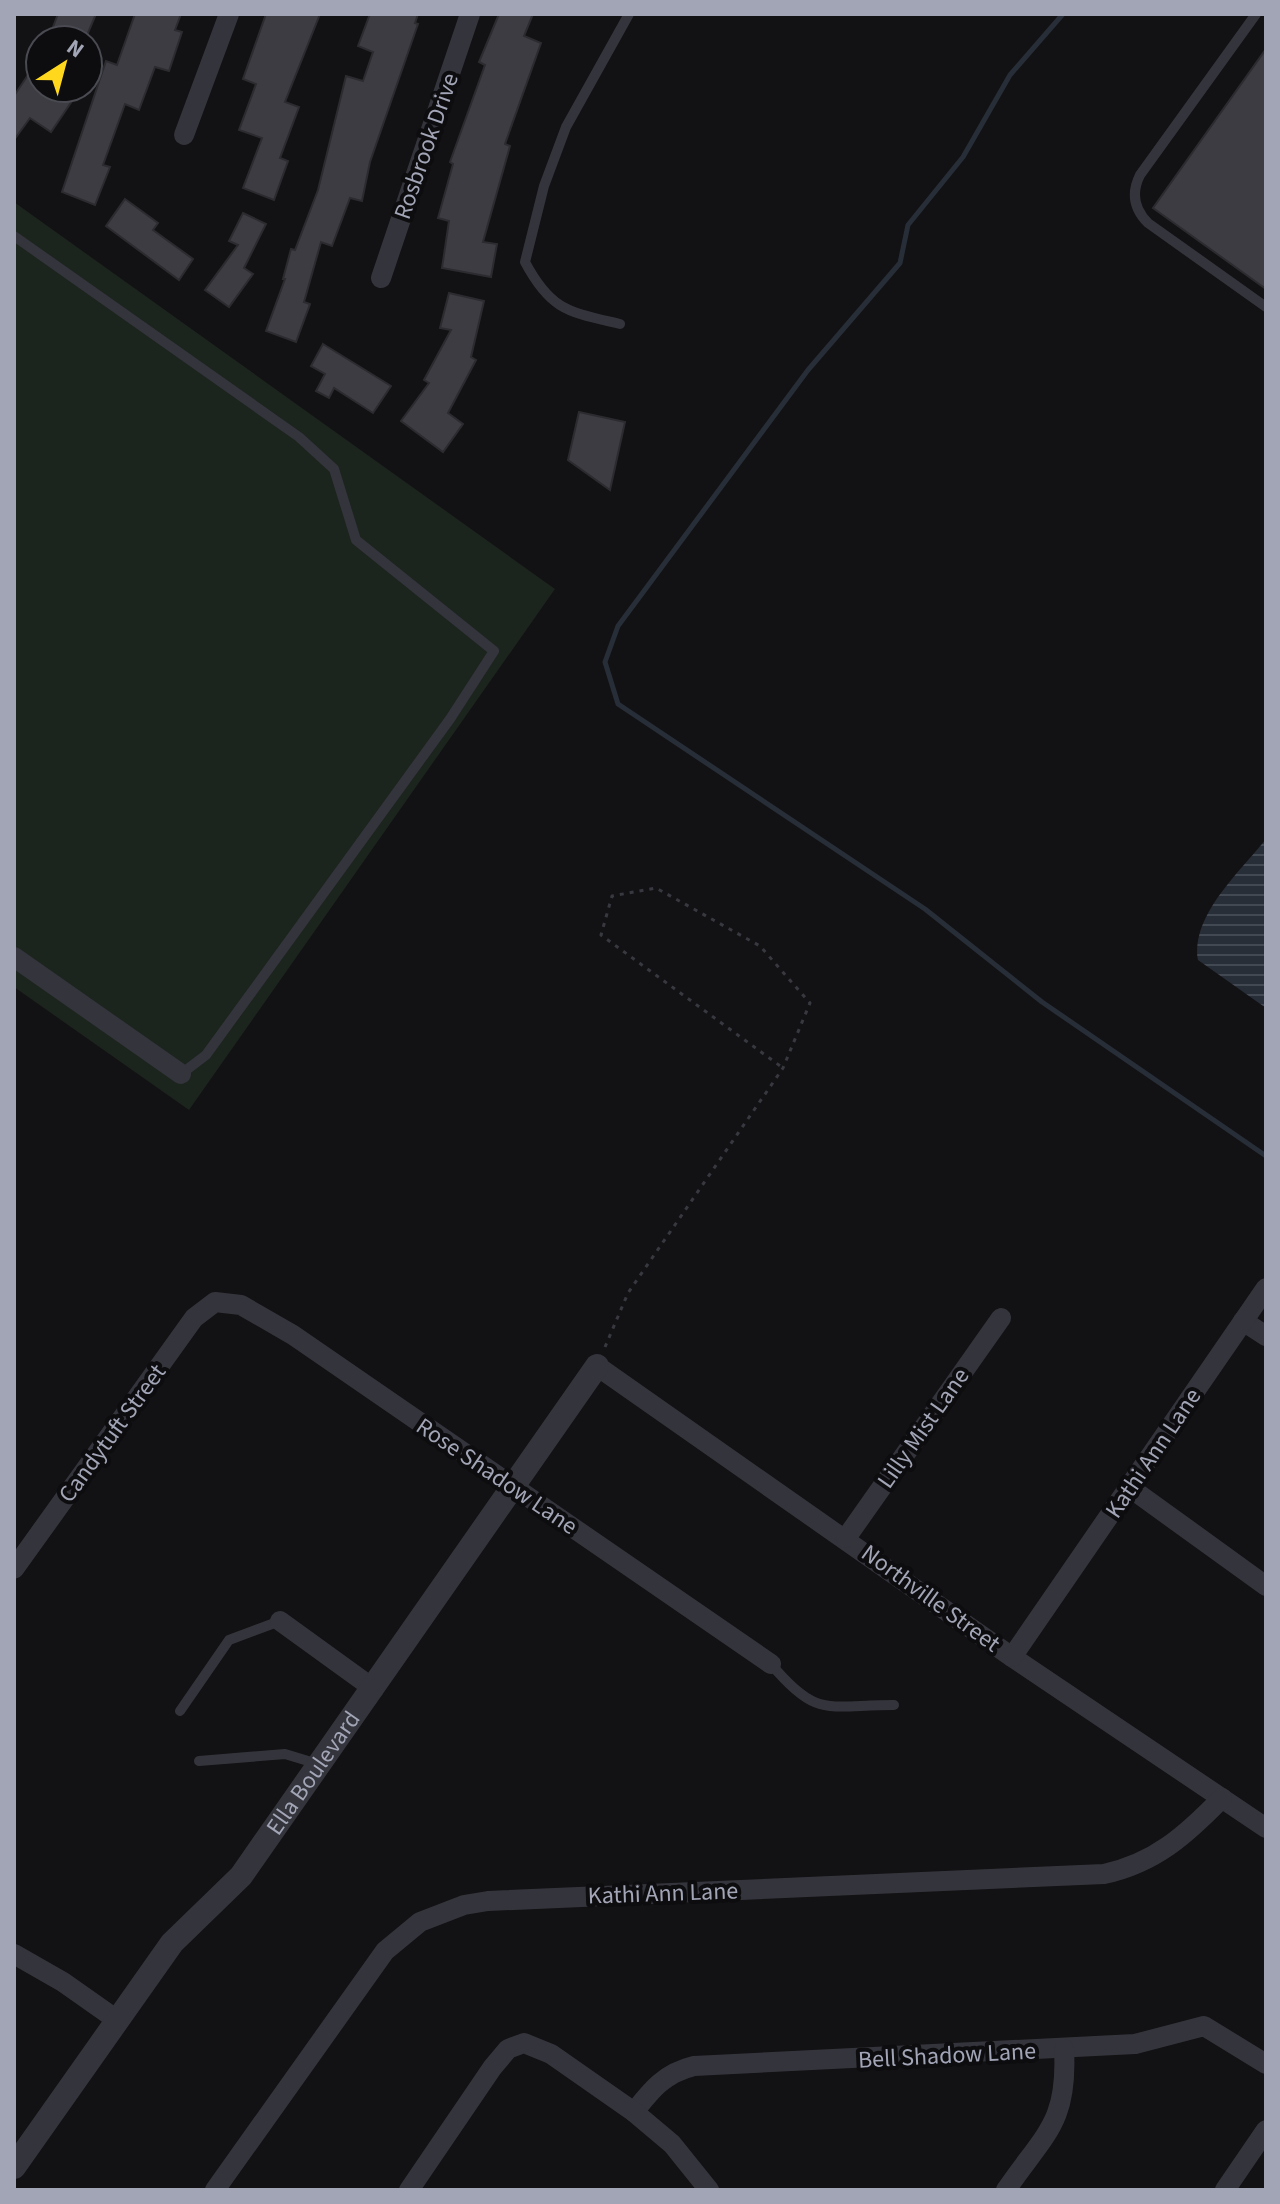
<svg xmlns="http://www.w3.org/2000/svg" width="1280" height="2204" viewBox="0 0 1280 2204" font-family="'Source Sans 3',sans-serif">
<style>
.pitch{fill:#1c241e}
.water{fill:url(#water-rules)}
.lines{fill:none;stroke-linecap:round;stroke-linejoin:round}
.stream{stroke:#272e38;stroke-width:5}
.building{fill:#3c3c42;stroke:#2c2c30;stroke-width:2}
.path{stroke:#383940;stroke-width:3;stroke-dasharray:4 6;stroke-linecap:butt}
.service{stroke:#34343c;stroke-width:10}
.minor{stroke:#34343c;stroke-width:20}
.tertiary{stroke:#34343c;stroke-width:24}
.labels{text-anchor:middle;stroke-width:8;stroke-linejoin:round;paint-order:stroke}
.street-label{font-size:24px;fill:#a2a5b6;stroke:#0d0d0f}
</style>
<defs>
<pattern id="water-rules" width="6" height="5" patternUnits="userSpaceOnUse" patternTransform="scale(2)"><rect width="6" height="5" fill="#272e38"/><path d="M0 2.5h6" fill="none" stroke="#434953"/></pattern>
</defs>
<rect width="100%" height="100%" fill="#121214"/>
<polygon class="pitch" points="14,202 555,589 189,1110 14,987"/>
<path class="water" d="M1266,839V1008L1198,960C1191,915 1240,872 1266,839Z"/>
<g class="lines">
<polyline class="stream" points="1063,14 1010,75 963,157 908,225 900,263 808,370 618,626 605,662 618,704 925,909 1042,1002 1266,1156"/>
</g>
<g class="building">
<polygon points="58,14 96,14 85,40 48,40"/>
<polygon points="135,14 181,14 175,30 182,32 169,71 155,67 139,110 125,104 103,165 110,167 95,205 62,192 106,61 117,65"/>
<polygon points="266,14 320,14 285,102 299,107 280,158 288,161 274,200 243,188 262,138 239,130 256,84 243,79"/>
<polygon points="370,14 418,14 415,23 418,24 370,162 362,201 350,198 332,246 321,242 304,302 310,304 296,342 266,331 285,279 283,279 291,249 295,250 318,190 346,76 363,81 373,52 358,46"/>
<polygon points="499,14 533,14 524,36 541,43 505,144 510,146 483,242 497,244 491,277 442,268 449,221 438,218 453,164 450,162 485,65 479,62"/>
<polygon points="1266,49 1266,289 1153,208"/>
<polygon points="30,72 40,79 40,88 53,88 72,101 51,132 30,118 14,140 14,96"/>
<polygon points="125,199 158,223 153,230 193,259 179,280 106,226"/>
<polygon points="243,213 266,224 244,268 253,274 229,307 205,290 238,245 229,241"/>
<polygon points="449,293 484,301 471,357 476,360 448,413 463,424 443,452 401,421 429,383 424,380 451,330 440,328"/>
<polygon points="323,344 391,386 373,413 334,388 329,398 316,391 325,374 311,366"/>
<polygon points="579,412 625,422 610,490 568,460"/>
</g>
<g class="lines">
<polyline class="path" points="605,1347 628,1293 783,1068 810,1003 760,946 656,888 612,896 601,935 783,1068"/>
<g class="service">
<path d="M1256,14L1140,175C1131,193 1134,209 1148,223L1266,307"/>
<polyline points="14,236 299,437 334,469 356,540 494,651 450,719 206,1055 181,1074"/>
<path d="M620,324C569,312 551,311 525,262L544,186L566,127L629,14"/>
<path d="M771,1664C817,1719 827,1705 894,1705"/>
<polyline points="180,1711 229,1640 280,1621"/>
<polyline points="199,1761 285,1754 318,1764"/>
</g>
<g class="minor">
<polyline points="184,135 229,14"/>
<polyline points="381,278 470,14"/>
<polyline points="14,957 181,1074"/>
<polyline points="1243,1321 1266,1336"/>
<polyline points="597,1366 1012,1657 1266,1828"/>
<polyline points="1129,1487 1266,1586"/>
<polyline points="846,1538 1001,1318"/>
<polyline points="14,1569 194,1318 215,1302 241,1305 293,1335 771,1664"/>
<polyline points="280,1621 374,1689"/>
<polyline points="1012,1657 1266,1288"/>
<polyline points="14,1954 63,1982 117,2020"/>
<path d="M634,2112C652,2089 665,2073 694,2066L1135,2044L1204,2026L1266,2064"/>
<path d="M215,2190L385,1951L420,1922L464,1905L488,1901L1104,1874C1155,1863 1186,1835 1222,1798"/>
<polyline points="409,2190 492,2068 508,2049 524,2043 551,2054 634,2112 672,2144 709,2190"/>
<path d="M1006,2190C1045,2133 1068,2123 1064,2049"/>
<polyline points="1225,2190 1266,2130"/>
</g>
<path class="tertiary" id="s1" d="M14,2167L172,1943L241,1876L597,1366"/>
</g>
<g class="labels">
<g class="street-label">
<text transform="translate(426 146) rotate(-71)" y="8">Rosbrook Drive</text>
<text transform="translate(923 1428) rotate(-55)" y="8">Lilly Mist Lane</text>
<text transform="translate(112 1433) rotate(-54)" y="8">Candytuft Street</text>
<text transform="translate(1153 1453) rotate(-56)" y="8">Kathi Ann Lane</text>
<text transform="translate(497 1476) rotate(34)" y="8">Rose Shadow Lane</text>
<text transform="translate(931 1598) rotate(36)" y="8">Northville Street</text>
<text dy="8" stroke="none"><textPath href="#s1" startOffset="496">Ella Boulevard</textPath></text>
<text transform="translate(663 1893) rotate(-2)" y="8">Kathi Ann Lane</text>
<text transform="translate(947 2055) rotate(-3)" y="8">Bell Shadow Lane</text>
</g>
</g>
<rect width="1280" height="2204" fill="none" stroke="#a2a5b6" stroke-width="32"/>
<g transform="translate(64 64) rotate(36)"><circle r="38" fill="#0d0d0f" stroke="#494a52" stroke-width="2"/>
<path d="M0-6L14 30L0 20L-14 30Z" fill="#ffd81e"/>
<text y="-12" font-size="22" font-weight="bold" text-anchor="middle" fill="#a2a5b6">N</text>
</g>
</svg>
